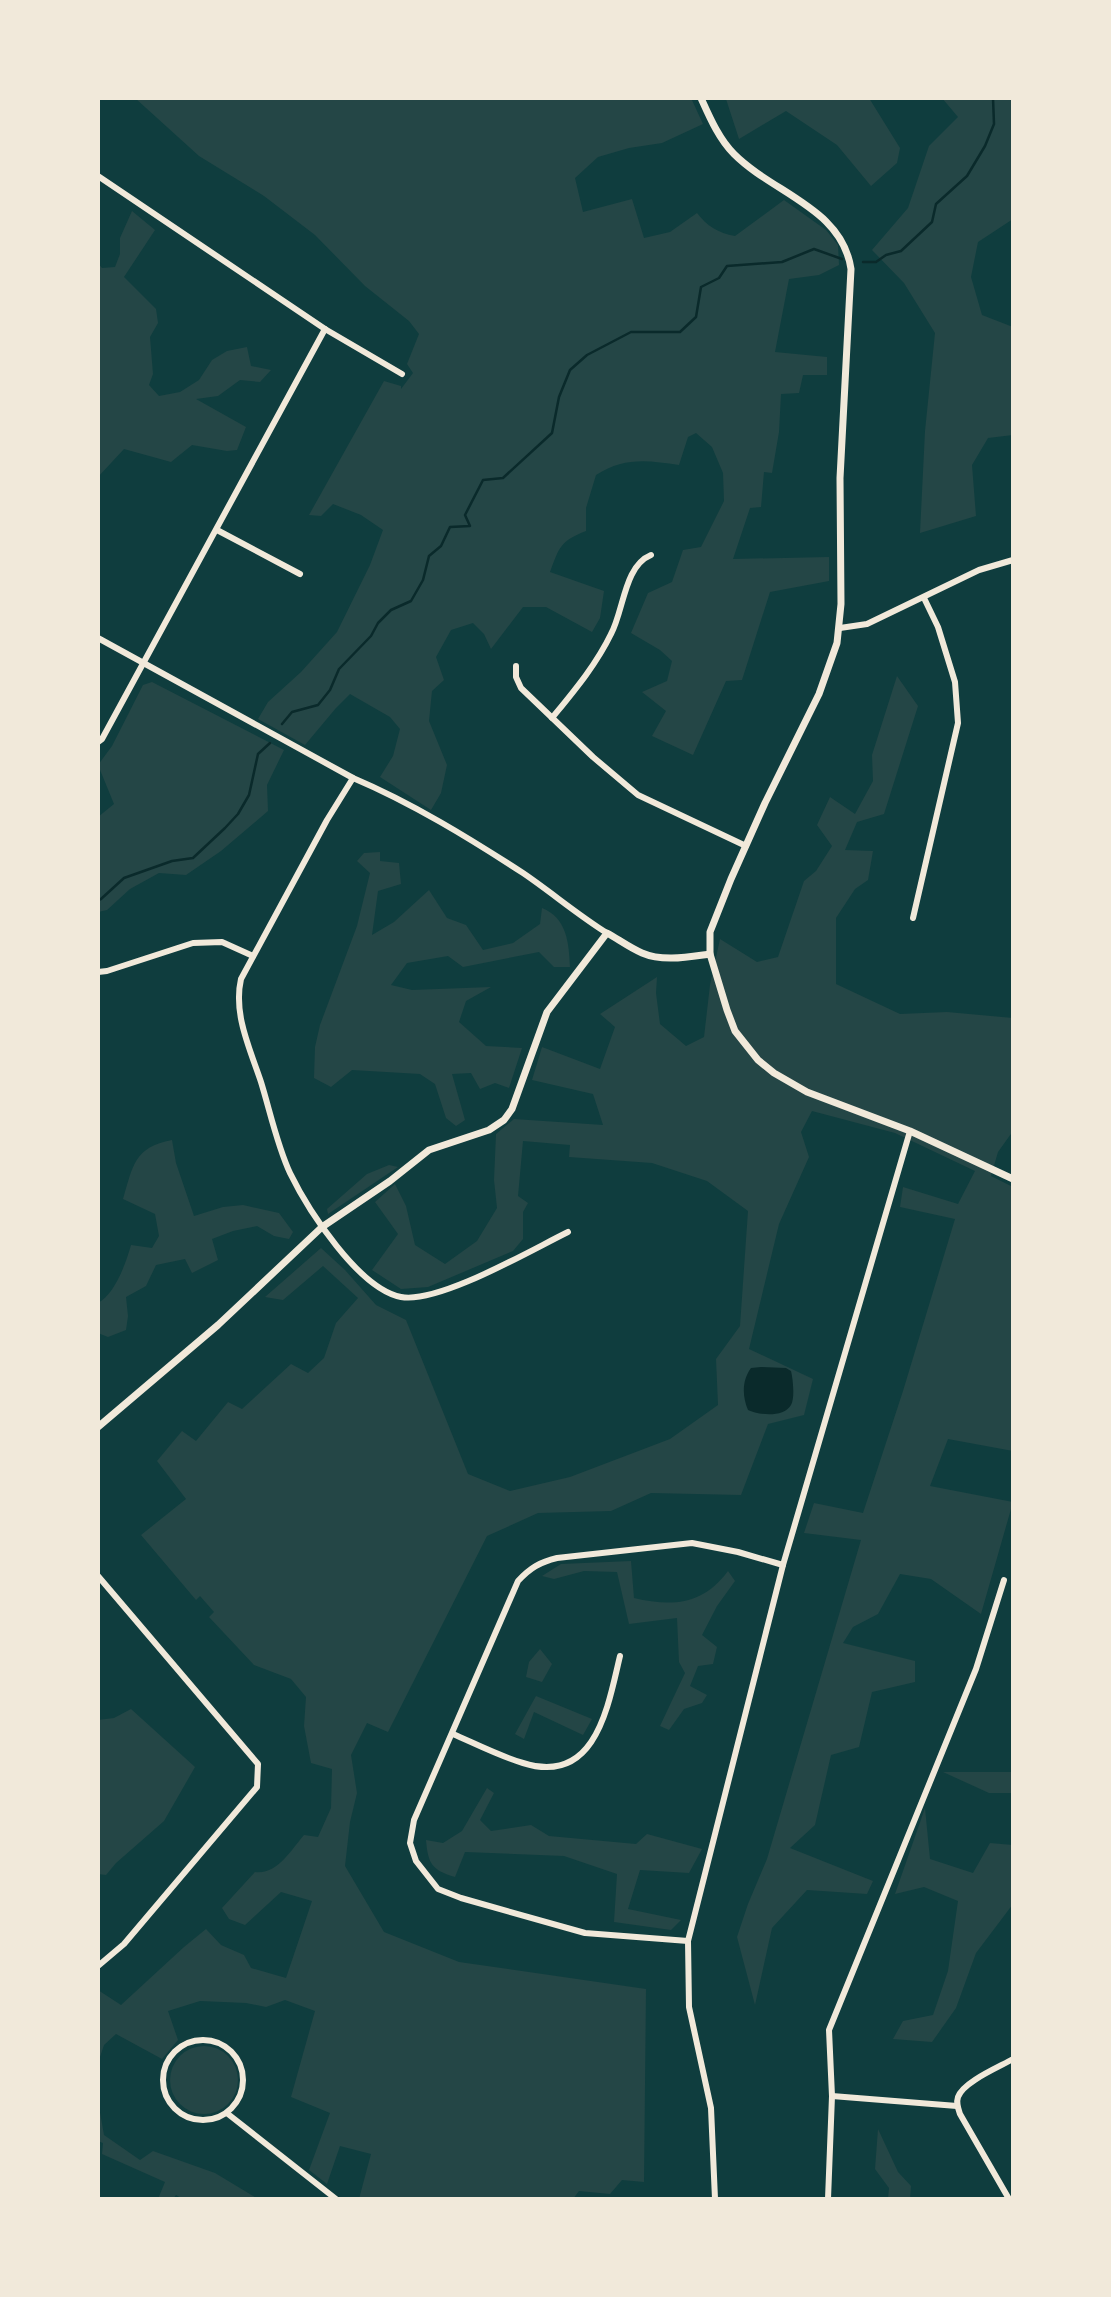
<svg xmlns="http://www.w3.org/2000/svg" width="1111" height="2297" viewBox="0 0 1111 2297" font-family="Helvetica,sans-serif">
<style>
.green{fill:#244646}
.water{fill:#0a2a2b}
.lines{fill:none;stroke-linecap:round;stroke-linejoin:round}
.stream{stroke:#0a2a2b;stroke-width:2.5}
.minor{stroke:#f1e9da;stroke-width:6}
.tertiary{stroke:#f1e9da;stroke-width:7}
</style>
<rect width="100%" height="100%" fill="#0f3d3e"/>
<g class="green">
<path d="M135,98H691L703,124L662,143L629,148L598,157L575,178L583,212L632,199L644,238L670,232L697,213C707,226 718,233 735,236L784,200L826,230L838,245L839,265L819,275L789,279L775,352L827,357V375H803L799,393L781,394L779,432L772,473L764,472L761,507L750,508L733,559L829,557V581L770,592L742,680L726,681L693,755L652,736L666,711L642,692L667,681L672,661L660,650L631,633L648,593L672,582L683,550L701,547L724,501L723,473L712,447L696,433L688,437L679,465C647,460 624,457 596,475L586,508V531C560,541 559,548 550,572L604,591L600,618L592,632L546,607H523L491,649L484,634L473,623L451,630L436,657L444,680L432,691L429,721L447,765L441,793L431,810L380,777L393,756L400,729L390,717L350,694L336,708L305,745L258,719L268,702L301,672L337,632L370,565L383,530L361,515L333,504L321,516L309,515L384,381L401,386V389L413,373L407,364L419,334L409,321L365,286L315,235L264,196L199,156Z"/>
<polygon points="729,98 869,98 900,148 897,163 871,186 837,145 786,111 739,139 726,99"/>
<polygon points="942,98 1013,98 1013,219 978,242 971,277 982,315 1013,327 1013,435 988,438 972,465 976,516 920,533 925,431 935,333 904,283 872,250 908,208 929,146 958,117"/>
<polygon points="132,211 155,230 124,277 156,309 158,323 150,337 153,374 149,385 159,396 180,392 199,380 212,360 227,351 247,347 251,366 271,370 260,382 240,380 218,396 196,399 246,427 237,450 227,451 192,445 171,462 124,449 98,477 98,263 102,268 115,267 120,254 120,238"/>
<path d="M897,676L918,706L884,814L857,822L845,850L873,851L868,880L855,889L836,918V984L900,1014L947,1012L1013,1018V1131L998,1152L991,1176L1013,1187V1451L948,1439L930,1486L1013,1502L981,1614L931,1579L900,1574L878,1614L853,1627L843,1643L915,1661V1682L872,1692L859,1747L831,1755L815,1825L790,1848L873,1881L867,1894L807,1890L772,1928L755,2005L737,1937L748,1904L767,1859L861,1540L804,1533L814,1503L863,1513L903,1391L955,1219L900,1207L903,1187L958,1204L975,1171L895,1133L812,1111L801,1132L809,1157L779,1224L749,1349L813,1379L804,1415L768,1424L741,1495L651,1493L611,1511L538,1513L487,1536L388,1732L367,1723L351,1755L357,1793L350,1822L345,1866L384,1932L459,1962L646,1989L644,2182L622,2180L610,2194L579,2191L573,2199H359L371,2154L340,2146L327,2184L309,2170L330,2113L291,2097L315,2011L285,2000L266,2007L246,2003L200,2001L168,2011L178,2040L162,2059L116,2034L104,2045L98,2063V1990L121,2005L184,1947L206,1929L221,1945L244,1955L251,1968L286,1978L312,1901L281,1892L245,1925L229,1919L222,1908L255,1872C277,1875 291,1850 304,1835L318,1837L331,1808L332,1769L311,1763L304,1726L306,1697L291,1679L254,1665L209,1617L214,1612L200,1596L196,1600L141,1535L186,1499L157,1461L182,1431L196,1441L228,1402L242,1409L291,1364L308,1373L324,1358L336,1323L358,1298L323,1266L283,1300L265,1297L321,1248L345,1270L376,1305L406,1320L468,1474L510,1491L570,1477L670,1439L718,1405L716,1359L740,1326L748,1211L707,1181L652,1163L569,1157L570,1145L523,1141L518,1196L528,1203L523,1212V1239L513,1251L428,1287L401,1289L372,1270L398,1234L375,1202L395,1184L406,1206L415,1245L445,1264L477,1241L497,1208L494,1180L496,1134L514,1119L603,1125L593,1094L532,1080L542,1047L600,1069L615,1027L600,1014L657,977L656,993L660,1024L686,1046L704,1037L710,985L720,939L757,962L778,957L804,881L816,871L832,846L817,825L830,797L855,814L873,781L872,755Z"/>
<polygon points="152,682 284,750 267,785 268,811 221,851 186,875 159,873 130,889 107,910 98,912 98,817 114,804 98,765 112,746 143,685"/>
<path d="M380,852V861L399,863L401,884L378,891L372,935L394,922L429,890L447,918L466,925L483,950L513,943L540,924L542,908C567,918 569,943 570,967H554L539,952L463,967L448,956L407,963L391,985L412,990L491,987L466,1001L459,1022L486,1046L522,1048L509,1088L495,1083L480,1089L471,1073L452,1074L465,1120L456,1126L446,1118L435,1084L420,1074L352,1070L331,1087L314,1078L315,1047L320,1025L357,926L370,873L357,861L364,853Z"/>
<path d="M172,1140L176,1163L194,1216L223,1207L243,1205L279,1213L293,1232L289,1239L274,1236L257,1226L233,1231L212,1239L218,1260L192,1273L185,1259L156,1265L146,1286L126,1297L128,1316L126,1330L108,1337L98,1333V1303C115,1294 126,1263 131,1245L152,1248L159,1236L155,1214L123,1199C133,1166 134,1147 172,1140Z"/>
<polygon points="389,1165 398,1167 328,1214 327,1209 367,1174"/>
<path d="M631,1561L634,1598C672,1607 703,1605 728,1571L735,1581L717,1606L702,1635L717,1647L713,1664L698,1666L690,1686L707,1695L702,1703L684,1709L669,1730L660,1726L685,1673L679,1662L677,1618L629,1624L617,1572L584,1571L554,1579L542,1576L561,1564Z"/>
<polygon points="540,1649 552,1664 542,1682 526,1677 529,1662"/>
<polygon points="536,1696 592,1719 583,1735 534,1712 524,1739 515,1734"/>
<polygon points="131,1709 195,1767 164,1821 116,1863 106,1875 98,1874 98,1720 114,1718"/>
<polygon points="943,1772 1013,1772 1013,1793 989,1793"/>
<path d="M487,1788L494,1793L480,1820L491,1831L531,1825L549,1836L636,1844L647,1834L702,1849L689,1873L640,1870L628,1909L681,1920L671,1930L614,1922L617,1874L564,1856L465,1852L455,1877C432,1870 428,1864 426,1840L443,1843L462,1831Z"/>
<polygon points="925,1808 930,1859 973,1873 990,1843 1013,1845 1013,1904 976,1953 956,2008 932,2042 893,2039 903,2021 933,2015 948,1971 958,1901 924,1887 895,1894"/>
<circle cx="204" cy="2080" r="34"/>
<polygon points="98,2101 104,2135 140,2160 153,2151 215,2173 258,2199 183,2199 176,2195 173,2199 158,2199 165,2182 102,2154 103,2143 98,2141"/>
<polygon points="878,2129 898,2172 911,2186 910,2199 888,2199 889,2188 875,2169"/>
</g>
<path class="water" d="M761,1367L786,1368L791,1371C793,1379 795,1398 791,1405C784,1418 758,1415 748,1410C742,1396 742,1380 751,1368Z"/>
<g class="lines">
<g class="stream">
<polyline points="863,262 876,262 886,255 901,251 932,222 936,204 967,176 985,146 994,124 993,98"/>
<polyline points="282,724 292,712 318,705 330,690 339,669 371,636 378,623 391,610 411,601 423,580 429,556 441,546 450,527 470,526 465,515 483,480 503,478 552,433 559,397 570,370 587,355 631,332 680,332 696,317 701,287 719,278 727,266 782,262 814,249 842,259"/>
<polyline points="98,900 101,899 124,878 172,861 193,858 225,828 238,814 249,795 258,754 270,743"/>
</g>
<g class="minor">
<polyline points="98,176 325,329 402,374"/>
<polyline points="217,530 300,574"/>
<polyline points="840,628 867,624 979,570 1013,560"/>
<path d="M98,638L353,778C412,803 469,838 523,873C551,892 578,915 607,933"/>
<polyline points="516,666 516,677 521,688 593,757 638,795 746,846"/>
<path d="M552,718C574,691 596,665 611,634C624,610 624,566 651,555"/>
<polyline points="98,742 102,739 325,329"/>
<path d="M353,778L327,820L241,979C233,1014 250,1049 261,1082C270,1111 277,1145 290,1173C308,1210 359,1289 401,1297C439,1304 531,1250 568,1232"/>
<polyline points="913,918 958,723 955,682 938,627 924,598"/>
<polyline points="98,972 107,971 193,943 222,942 253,956"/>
<polyline points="98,1576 258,1764 257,1787 124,1944 98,1966"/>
<path d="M453,1734C476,1744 499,1756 523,1763C596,1786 608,1706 620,1656"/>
<path d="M688,1941L585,1933L461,1898L438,1889L416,1861L410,1843L414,1820L518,1581C530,1568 540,1562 557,1558L692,1543L738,1552L783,1565"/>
<circle cx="203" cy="2080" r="40"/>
<polyline points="832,2096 957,2106"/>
<polyline points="228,2114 336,2199"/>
<polyline points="715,2199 711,2108 689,2007 688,1941 783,1565 910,1131"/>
<polyline points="828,2199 832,2096 829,2030 976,1669 1004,1580"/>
<path d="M1009,2199L960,2114C958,2108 956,2103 958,2097C963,2082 999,2067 1013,2059"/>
</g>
<g class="tertiary">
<path d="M701,98C710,118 719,139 734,154C774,194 842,208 851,269L840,478L841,604L837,643L819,694L765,803L731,879L710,932V954L727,1010L735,1031L758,1060L774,1073L807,1092L910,1131L1013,1179"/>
<path d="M98,1427L218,1325L322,1227L390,1181L429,1150L489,1130L504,1120L512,1109L547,1012L607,933C618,939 630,948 642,953C663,962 688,957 710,954"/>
</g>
</g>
<rect width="1111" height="2297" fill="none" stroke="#f1e9da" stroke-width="200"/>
</svg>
